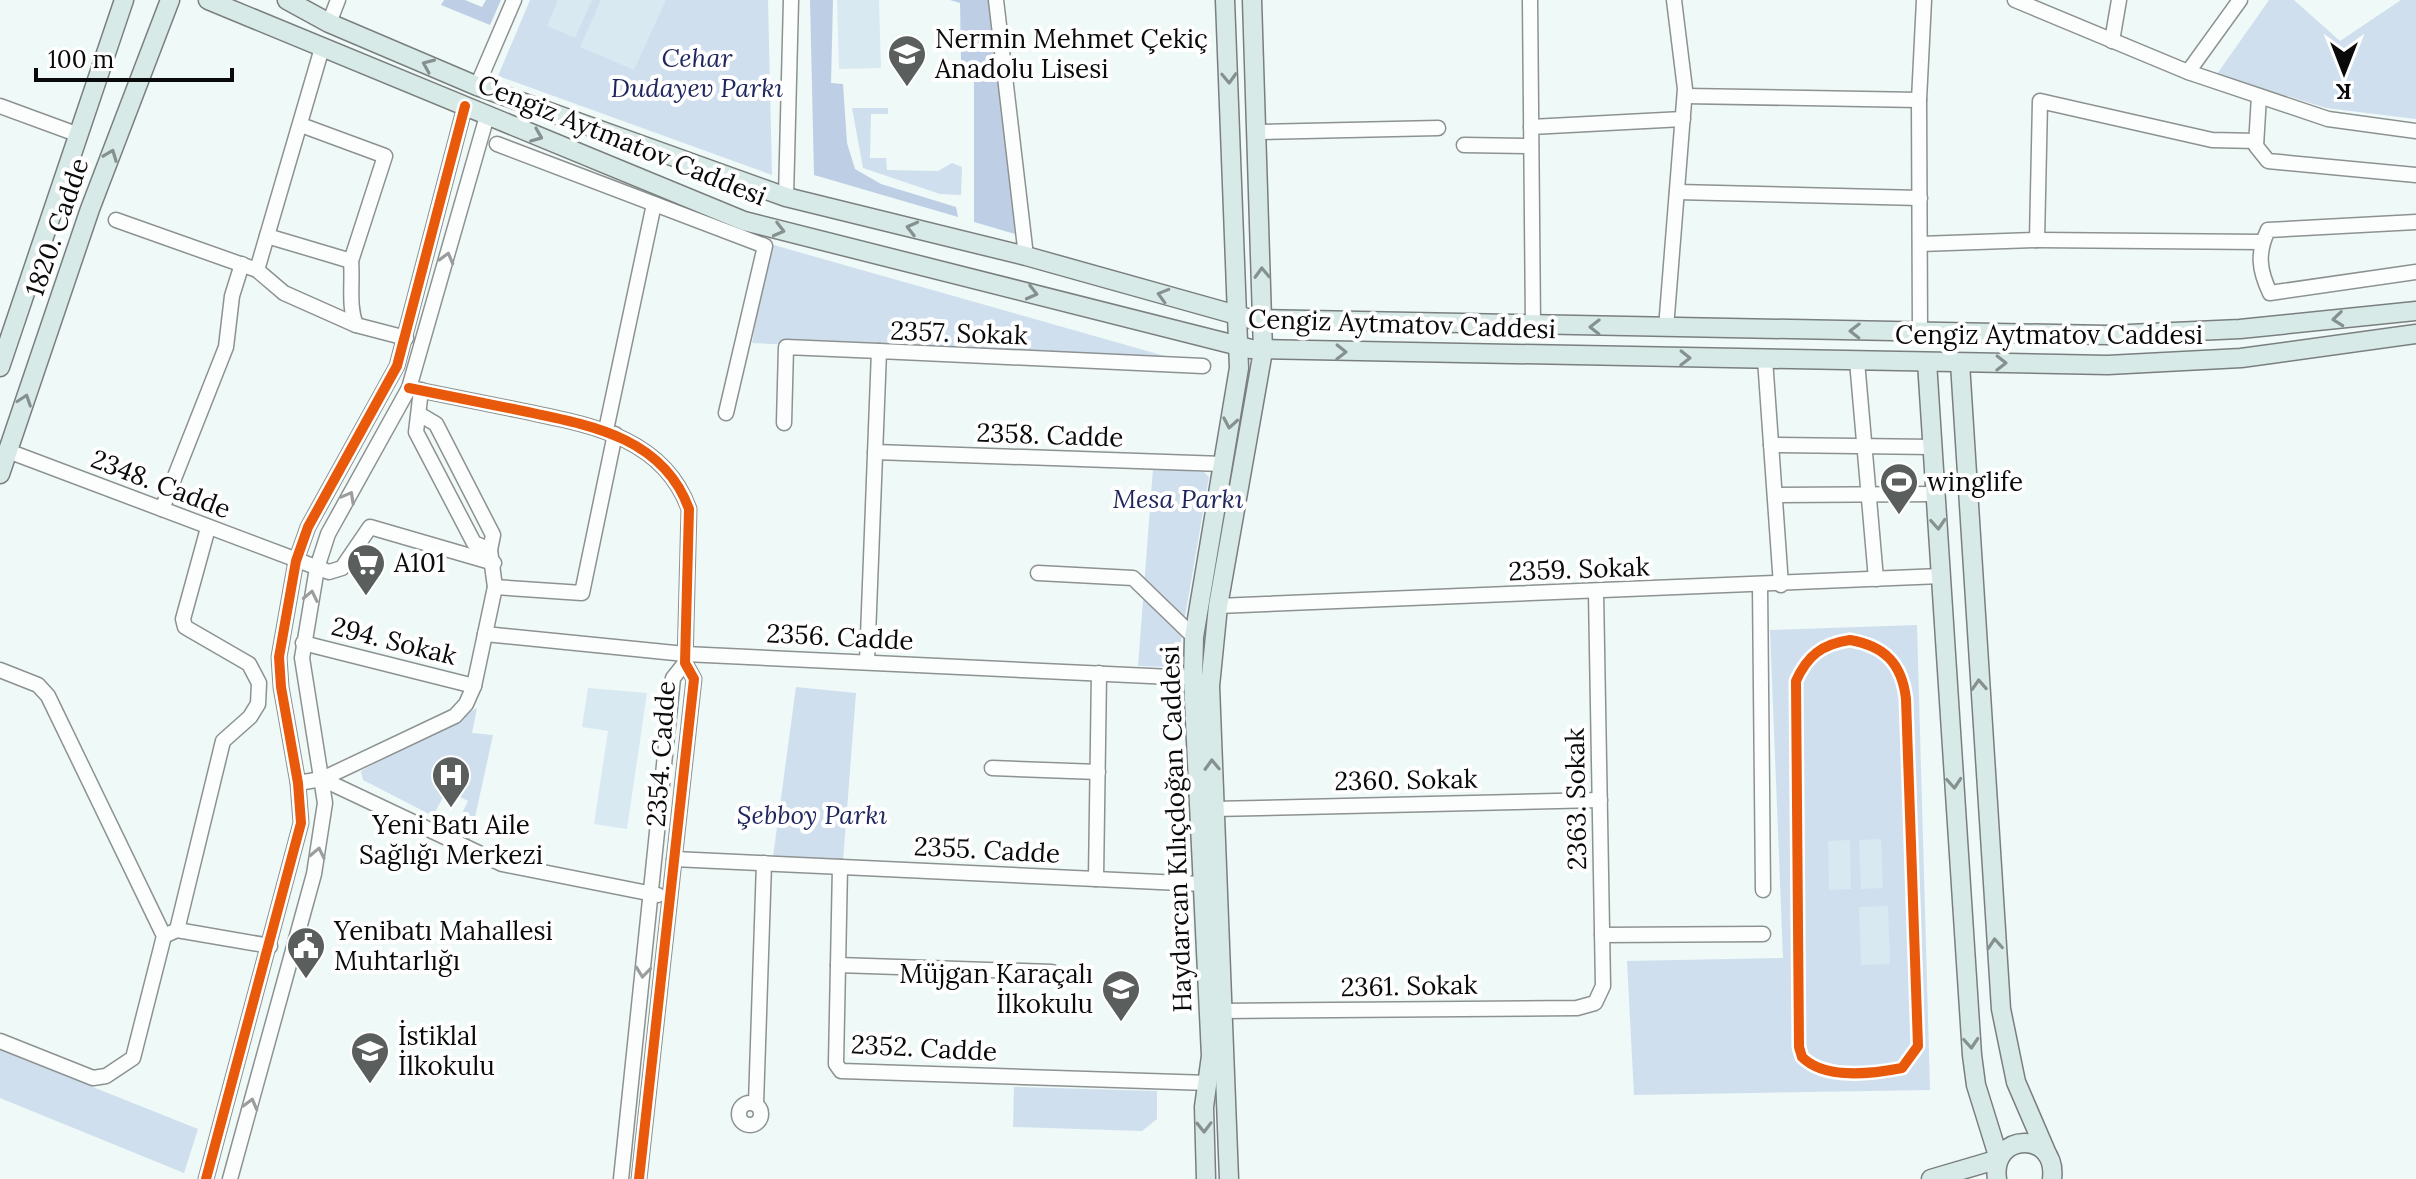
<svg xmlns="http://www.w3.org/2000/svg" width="2416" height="1179" viewBox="0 0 2416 1179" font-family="Lora,serif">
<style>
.green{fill:#cfdfee}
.forest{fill:#becfe5}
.pitch{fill:#d9e9f2}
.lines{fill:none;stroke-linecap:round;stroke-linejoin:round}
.minor-casing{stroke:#8d9291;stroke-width:17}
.major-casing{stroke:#7a7f7e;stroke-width:21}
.minor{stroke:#fcfefe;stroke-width:14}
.major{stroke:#d7eae7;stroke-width:18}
.cycleway-casing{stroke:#fff;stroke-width:15}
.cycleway{stroke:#e8590c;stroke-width:10}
.oneway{stroke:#85908f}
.oneway2{stroke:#9b9c9c}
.labels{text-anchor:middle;stroke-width:8;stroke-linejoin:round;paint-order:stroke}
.poi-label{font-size:26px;fill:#0a0a0a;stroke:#fff;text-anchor:start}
.park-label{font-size:26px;font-style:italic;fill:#1f265e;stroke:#fff}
.street-label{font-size:26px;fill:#0a0a0a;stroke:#fff}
</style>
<rect width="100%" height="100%" fill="#eef9f8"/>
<g class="green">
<polygon points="530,0 768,0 772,175 498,76"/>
<polygon points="2269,0 2294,0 2340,41 2401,0 2416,0 2416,119 2326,108 2217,74"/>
<polygon points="852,108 888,108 888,114 871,114 870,158 886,158 887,170 938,171 952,163 962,167 961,195 940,194 863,168"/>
<polygon points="770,244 1193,364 752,343"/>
<polygon points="1153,469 1204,472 1209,477 1178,658 1169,667 1138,666"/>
<polygon points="1917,625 1930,1090 1634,1095 1627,961 1783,958 1770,630"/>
<polygon points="796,687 856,693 843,861 773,857"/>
<polygon points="477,708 472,733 493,735 470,840 455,828 468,801 447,790 433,816 363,780 361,771"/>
<polygon points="0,1050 198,1129 184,1173 0,1098"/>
<polygon points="1014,1087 1157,1091 1157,1119 1142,1131 1013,1127"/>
</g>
<g class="forest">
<polygon points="444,0 465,0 482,7 486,0 501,0 490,25 441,5"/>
<polygon points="810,0 833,0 831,83 843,84 847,143 855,169 881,184 956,207 958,217 814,175"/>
<polygon points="950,0 994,0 1015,234 974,222 974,76 961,60 960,3"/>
</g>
<g class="pitch">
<polygon points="558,0 592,0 575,38 547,26"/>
<polygon points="601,0 666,0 634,70 580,47"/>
<polygon points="837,0 879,0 881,68 839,69"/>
<polygon points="588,688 647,693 627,829 594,824 608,731 582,727"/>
<polygon points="1881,839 1883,888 1861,889 1859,840"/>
<polygon points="1850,840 1851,889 1829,890 1828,841"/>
<polygon points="1888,906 1890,964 1861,965 1859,907"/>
</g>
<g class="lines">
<defs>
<g id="minor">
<polyline points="996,0 1026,256"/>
<polyline points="1530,0 1533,326"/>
<polyline points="2015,0 2188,72 2240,0"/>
<polyline points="329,23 338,0"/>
<polyline points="2112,41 2119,0"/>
<polyline points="2188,72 2328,119 2416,131"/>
<polyline points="477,86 514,0"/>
<polyline points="1685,96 1919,100"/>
<polyline points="2259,96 2256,146 2268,161 2416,175"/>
<polyline points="0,106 79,135"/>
<polyline points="1531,127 1683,119"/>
<polyline points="1257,132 1438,128"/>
<polyline points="497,144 765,246 726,413"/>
<polyline points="1464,145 1531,146"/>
<polyline points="1677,192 1920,198"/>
<polyline points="786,197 791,0"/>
<polyline points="116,220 257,270 322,48"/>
<path d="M2416,222L2268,230C2257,253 2259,270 2270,293L2416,272"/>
<polyline points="267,236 351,261 385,156 301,125"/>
<polyline points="2037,240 2262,242"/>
<polyline points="1920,244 2037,240 2040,101 2212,140 2256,141"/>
<path d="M351,261C353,283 348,305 356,325L406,338"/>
<polyline points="257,270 284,293 356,325"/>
<polyline points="1666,328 1685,89 1674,0"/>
<polyline points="1920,332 1919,100 1924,0"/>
<polyline points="1765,359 1781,585"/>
<polyline points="1857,361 1876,579"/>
<path d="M409,388C447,396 485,403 523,411C590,425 663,437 689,509L685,663L694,679L639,1179"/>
<polyline points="421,390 416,432 474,543 490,550"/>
<polyline points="784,423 786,347 879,351"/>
<polyline points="606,430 654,204"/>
<polyline points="1771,445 1933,447"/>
<polyline points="8,451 329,572 342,568 370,527 494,563"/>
<polyline points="875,452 1223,464"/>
<polyline points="1775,495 1936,494"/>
<polyline points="162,509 226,347 232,296 242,264"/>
<polyline points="1038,573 1133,578 1194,637"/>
<polyline points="1760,586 1763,890"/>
<polyline points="495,587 582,593 615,434"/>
<polyline points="1218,606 1941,576"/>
<polyline points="485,634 685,654 1193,678"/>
<polyline points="303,643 474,686 495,587 490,550 493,535 436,424 419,414"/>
<polyline points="867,662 879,351 1203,366"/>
<polyline points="0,670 38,685 48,696 164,936"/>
<polyline points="992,768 1098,772"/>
<polyline points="322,779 502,864 658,895"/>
<polyline points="298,783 322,779 455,716 466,704 474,686"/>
<polyline points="1213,809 1600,800"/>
<polyline points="674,859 1202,884"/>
<polyline points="840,867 836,1064 841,1071 1209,1083"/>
<polyline points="1096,879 1099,673"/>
<polyline points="177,930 223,741 250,717 258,704 259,683 249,664 185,627 183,619 208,528"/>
<polyline points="1602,935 1763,934"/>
<polyline points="838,965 1052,972"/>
<polyline points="1222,1011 1577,1008 1595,1003 1603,986 1596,592"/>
<polyline points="0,1041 93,1078 106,1076 133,1058 164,936 177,930 270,946"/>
<circle cx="750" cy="1114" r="11"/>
<polyline points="756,1104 764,863"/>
<polyline points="206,1179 301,823 298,783 281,687 279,657 296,561 308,527 397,366 465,106"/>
<polyline points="230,1179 314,874 325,803 302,658 317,568 328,534 409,388 487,116"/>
<polyline points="621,1179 673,678 685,663"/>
</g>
<g id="major">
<polyline points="208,0 744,221 1251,349 2108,365 2241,358 2416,334"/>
<polyline points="287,0 329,23 477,86 786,197 1026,256 1251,319 2107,335 2240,329 2416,311"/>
<polyline points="1927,362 1972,1055 1976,1085 1999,1159 1931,1179"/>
<polyline points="1960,363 2001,1009 2016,1082 2047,1154"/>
<polyline points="0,367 124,0"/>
<polyline points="0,474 90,209 170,0"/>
<polyline points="1206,1179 1204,1107 1211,1056 1193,678 1194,637 1239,368 1225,0"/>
<polyline points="1229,1179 1210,686 1218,606 1263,351 1252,0"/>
<path d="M1997,1179C1990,1132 2058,1130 2052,1179"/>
</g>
</defs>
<use href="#minor" class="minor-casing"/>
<use href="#major" class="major-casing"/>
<use href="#minor" class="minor"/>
<use href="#major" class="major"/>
<defs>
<g id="cycleway">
<path d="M409,388C447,396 485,403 523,411C590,425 663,437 689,509L685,663L694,679L639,1179"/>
<path d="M1850,640C1885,646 1902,664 1906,699L1918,1046L1902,1068C1871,1074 1825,1080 1802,1057L1799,1047L1796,681C1807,656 1822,644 1850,640Z"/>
<polyline points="206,1179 301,823 298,783 281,687 279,657 296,561 308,527 397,366 465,106"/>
</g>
</defs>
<use href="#cycleway" class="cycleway-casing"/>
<use href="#cycleway" class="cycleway"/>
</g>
<defs><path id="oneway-chevron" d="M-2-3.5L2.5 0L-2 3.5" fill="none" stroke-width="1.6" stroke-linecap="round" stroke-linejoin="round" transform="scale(2)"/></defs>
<g class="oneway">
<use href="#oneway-chevron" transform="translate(428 65) rotate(-157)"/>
<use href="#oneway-chevron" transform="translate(1229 78) rotate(88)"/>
<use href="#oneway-chevron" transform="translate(537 136) rotate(22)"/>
<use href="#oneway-chevron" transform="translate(111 155) rotate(-69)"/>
<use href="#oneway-chevron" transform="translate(912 228) rotate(-166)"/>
<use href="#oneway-chevron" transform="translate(779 230) rotate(14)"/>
<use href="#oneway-chevron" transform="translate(1262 273) rotate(-92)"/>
<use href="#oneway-chevron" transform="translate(1032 293) rotate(14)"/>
<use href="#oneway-chevron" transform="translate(1163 295) rotate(-164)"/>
<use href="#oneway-chevron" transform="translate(2338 319) rotate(174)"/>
<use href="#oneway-chevron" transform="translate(1595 327) rotate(-179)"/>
<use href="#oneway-chevron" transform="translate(1855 331) rotate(-179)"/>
<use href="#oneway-chevron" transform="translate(1341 352) rotate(1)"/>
<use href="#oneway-chevron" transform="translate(1685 358) rotate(1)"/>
<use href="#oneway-chevron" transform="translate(2001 363) rotate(1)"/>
<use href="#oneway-chevron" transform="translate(25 400) rotate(-71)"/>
<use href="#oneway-chevron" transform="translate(1230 423) rotate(100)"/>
<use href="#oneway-chevron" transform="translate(1938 524) rotate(86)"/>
<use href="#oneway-chevron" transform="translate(1979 685) rotate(-93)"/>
<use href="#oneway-chevron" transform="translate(1212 765) rotate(-92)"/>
<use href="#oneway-chevron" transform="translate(1954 783) rotate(86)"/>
<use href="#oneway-chevron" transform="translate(1995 944) rotate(-94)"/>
<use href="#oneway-chevron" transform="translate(1971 1043) rotate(86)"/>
<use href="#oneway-chevron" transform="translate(1204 1127) rotate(89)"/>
</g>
<g class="oneway2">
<use href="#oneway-chevron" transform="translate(447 258) rotate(-75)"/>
<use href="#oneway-chevron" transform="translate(349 497) rotate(-61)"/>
<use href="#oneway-chevron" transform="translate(311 596) rotate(-78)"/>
<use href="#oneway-chevron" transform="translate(318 853) rotate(-78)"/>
<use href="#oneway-chevron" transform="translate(643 972) rotate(96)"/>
<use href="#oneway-chevron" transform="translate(251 1104) rotate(-75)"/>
</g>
<defs>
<symbol id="school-pin" viewBox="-11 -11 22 30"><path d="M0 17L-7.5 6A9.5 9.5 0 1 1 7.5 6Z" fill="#5a5e5d" stroke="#fff"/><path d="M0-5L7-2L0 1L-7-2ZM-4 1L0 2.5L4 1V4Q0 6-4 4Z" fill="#fff"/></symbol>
<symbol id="stadium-pin" viewBox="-11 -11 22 30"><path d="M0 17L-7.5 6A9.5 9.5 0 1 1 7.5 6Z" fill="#5a5e5d" stroke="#fff"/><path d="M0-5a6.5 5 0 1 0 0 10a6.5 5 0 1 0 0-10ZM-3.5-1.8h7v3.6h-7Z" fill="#fff"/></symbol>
<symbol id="supermarket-pin" viewBox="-11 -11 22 30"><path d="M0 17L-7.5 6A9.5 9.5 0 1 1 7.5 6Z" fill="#5a5e5d" stroke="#fff"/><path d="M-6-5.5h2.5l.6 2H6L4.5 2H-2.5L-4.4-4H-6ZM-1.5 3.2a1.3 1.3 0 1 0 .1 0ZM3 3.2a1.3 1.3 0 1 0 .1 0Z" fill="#fff"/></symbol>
<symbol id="hospital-pin" viewBox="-11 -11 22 30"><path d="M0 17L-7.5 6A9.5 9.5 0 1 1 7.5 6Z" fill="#5a5e5d" stroke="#fff"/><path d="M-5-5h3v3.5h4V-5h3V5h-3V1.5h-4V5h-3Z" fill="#fff"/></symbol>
<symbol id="civic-pin" viewBox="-11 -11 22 30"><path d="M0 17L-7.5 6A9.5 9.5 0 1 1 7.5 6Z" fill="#5a5e5d" stroke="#fff"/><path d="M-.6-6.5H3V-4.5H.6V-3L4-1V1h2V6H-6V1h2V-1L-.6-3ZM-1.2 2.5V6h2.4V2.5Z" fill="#fff"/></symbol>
</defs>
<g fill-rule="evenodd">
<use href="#school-pin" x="885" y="32" width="44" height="60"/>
<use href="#stadium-pin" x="1877" y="460" width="44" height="60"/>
<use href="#supermarket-pin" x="344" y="541" width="44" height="60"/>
<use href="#hospital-pin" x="429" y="753" width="44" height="60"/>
<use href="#civic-pin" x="284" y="924" width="44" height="60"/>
<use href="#school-pin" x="1099" y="967" width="44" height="60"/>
<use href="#school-pin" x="348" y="1029" width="44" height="60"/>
</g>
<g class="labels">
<g class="poi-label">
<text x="935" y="48">Nermin Mehmet Çekiç<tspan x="935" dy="30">Anadolu Lisesi</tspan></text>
<text x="1927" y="491">winglife</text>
<text x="394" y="572">A101</text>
<text x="451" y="834" text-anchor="middle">Yeni Batı Aile<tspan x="451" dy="30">Sağlığı Merkezi</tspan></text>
<text x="334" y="940">Yenibatı Mahallesi<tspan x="334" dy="30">Muhtarlığı</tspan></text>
<text x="1093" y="983" text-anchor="end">Müjgan Karaçalı<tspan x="1093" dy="30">İlkokulu</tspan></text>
<text x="398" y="1045">İstiklal<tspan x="398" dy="30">İlkokulu</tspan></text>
</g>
<g class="park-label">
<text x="697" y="67">Cehar<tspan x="697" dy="30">Dudayev Parkı</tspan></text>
<text x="1178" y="508">Mesa Parkı</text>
<text x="812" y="824">Şebboy Parkı</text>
</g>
<g class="street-label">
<text transform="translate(622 140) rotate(22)" y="9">Cengiz Aytmatov Caddesi</text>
<text transform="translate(57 227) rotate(-71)" y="9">1820. Cadde</text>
<text transform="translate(1402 324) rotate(2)" y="9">Cengiz Aytmatov Caddesi</text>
<text transform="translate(959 333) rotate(2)" y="9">2357. Sokak</text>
<text x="2049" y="344">Cengiz Aytmatov Caddesi</text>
<text transform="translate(1050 435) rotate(2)" y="9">2358. Cadde</text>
<text transform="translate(161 484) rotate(21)" y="9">2348. Cadde</text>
<text transform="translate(1579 569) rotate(-2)" y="9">2359. Sokak</text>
<text transform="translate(840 637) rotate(3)" y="9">2356. Cadde</text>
<text transform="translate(394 641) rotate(14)" y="9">294. Sokak</text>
<text transform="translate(661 754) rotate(-86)" y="9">2354. Cadde</text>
<text transform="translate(1406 780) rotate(-1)" y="9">2360. Sokak</text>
<text transform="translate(1576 799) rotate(-91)" y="9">2363. Sokak</text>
<text transform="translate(1176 829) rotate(-92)" y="9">Haydarcan Kılıçdoğan Caddesi</text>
<text transform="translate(987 850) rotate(3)" y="9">2355. Cadde</text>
<text transform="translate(1409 986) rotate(-1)" y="9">2361. Sokak</text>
<text transform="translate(924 1048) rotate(3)" y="9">2352. Cadde</text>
</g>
</g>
<g transform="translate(2344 72) rotate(180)" stroke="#ffffff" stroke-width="6" paint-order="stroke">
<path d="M0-6L14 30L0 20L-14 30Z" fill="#0a0a0a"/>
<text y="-12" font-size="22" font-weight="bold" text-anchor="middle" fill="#0a0a0a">K</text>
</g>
<path d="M36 68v12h196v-12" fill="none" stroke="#0a0a0a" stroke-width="4"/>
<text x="48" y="68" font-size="24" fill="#0a0a0a" stroke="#ffffff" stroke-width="6" paint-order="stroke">100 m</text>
</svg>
